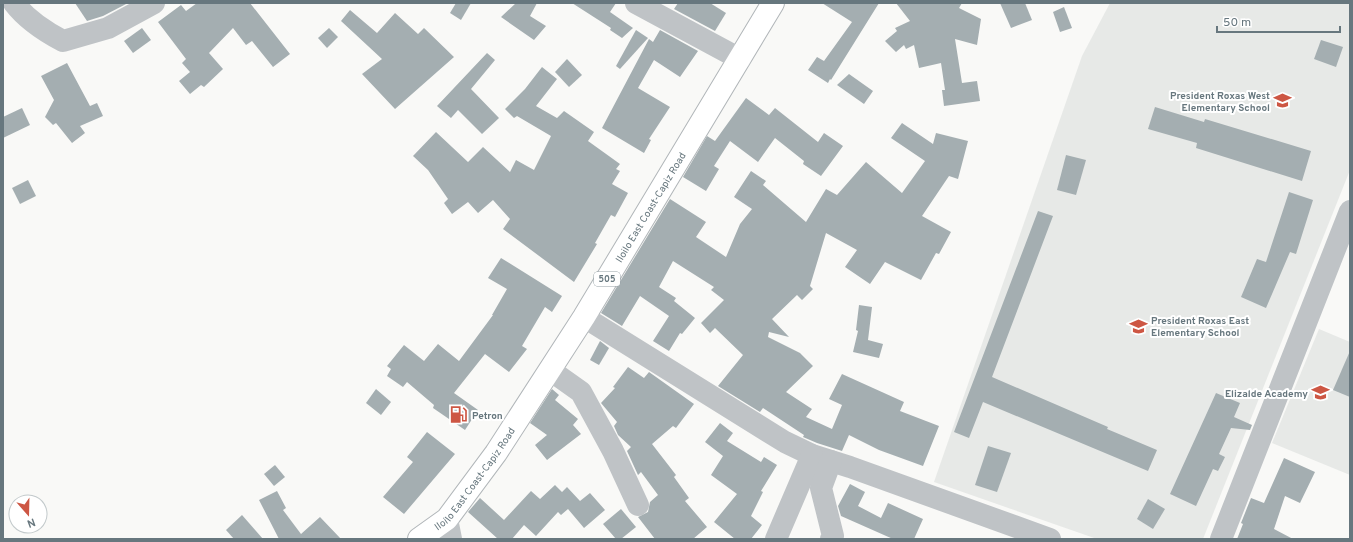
<svg xmlns="http://www.w3.org/2000/svg" width="1353" height="542" viewBox="0 0 1353 542" font-family="Overpass,sans-serif">
<style>
.built{fill:#e7e9e7}
.building{fill:#a4aeb1}
.lines{fill:none;stroke-linecap:round;stroke-linejoin:round}
.major-casing{stroke:#b1b6b9;stroke-width:24}
.minor{stroke:#bfc3c6;stroke-width:22}
.major{stroke:#fff;stroke-width:22}
.labels{text-anchor:middle;stroke-width:4;stroke-linejoin:round;paint-order:stroke}
.shield{fill:#fff;stroke:#95a0a5;stroke-width:1}
.shield-label{font-size:9px;font-weight:bold;fill:#67777e}
.poi-label{font-size:10px;font-weight:bold;fill:#67777e;stroke:#fff;text-anchor:end}
.street-label{font-size:10px;fill:#67777e;stroke:#fff}
</style>
<rect width="100%" height="100%" fill="#f9f9f7"/>
<g class="built">
<polygon points="1110,3 1350,3 1350,170 1203,539 1097,539 934,482 1082,56"/>
<polygon points="1319,329 1350,342 1350,475 1272,443"/>
</g>
<g class="building">
<polygon points="75,3 128,3 103,16 87,21"/>
<polygon points="197,3 250,3 290,54 273,67 252,41 246,45 233,28 209,53 223,69 204,87 201,85 190,94 179,81 190,72 182,63 186,59 158,22 181,5 186,11"/>
<polygon points="456,3 471,3 461,20 450,13"/>
<polygon points="516,3 537,3 530,16 546,26 534,40 501,17"/>
<polygon points="572,3 616,3 610,12 633,28 622,38 610,30 611,28"/>
<polygon points="678,3 710,3 726,13 715,31 674,9"/>
<polygon points="822,3 879,3 831,80 830,79 828,83 808,70 817,57 824,61 852,22"/>
<polygon points="896,3 962,3 959,8 981,19 977,45 955,39 962,83 977,81 980,101 944,106 942,90 945,90 941,63 919,68 914,45 906,49 904,45 896,52 885,41 897,31 895,28 910,21"/>
<polygon points="1000,3 1025,3 1032,20 1011,28"/>
<polygon points="1064,7 1072,28 1060,32 1053,12"/>
<polygon points="350,10 377,33 395,13 418,34 424,28 454,57 395,109 362,74 382,59 341,21"/>
<polygon points="142,28 151,40 133,53 124,41"/>
<polygon points="329,28 338,37 327,48 318,38"/>
<polygon points="636,30 648,38 620,69 616,66"/>
<polygon points="660,30 698,51 680,77 654,60 638,88 670,107 649,139 651,140 644,153 602,128 649,39 653,42"/>
<polygon points="1321,40 1343,47 1336,67 1314,59"/>
<polygon points="487,53 495,60 471,89 499,118 482,134 458,110 451,118 437,106"/>
<polygon points="567,59 582,75 569,87 555,72"/>
<polygon points="67,63 90,106 97,103 103,116 80,126 85,133 72,143 56,123 53,125 45,117 54,100 41,76"/>
<polygon points="542,67 557,79 536,106 557,118 564,111 594,132 588,141 620,164 616,169 620,171 612,184 628,193 615,217 611,215 595,243 597,244 574,282 503,229 510,219 493,200 478,213 468,202 452,214 444,203 448,199 428,170 413,156 436,132 468,162 483,147 510,172 516,160 534,170 551,136 517,116 514,118 505,109 525,89"/>
<polygon points="849,74 873,91 864,104 837,85"/>
<polygon points="746,98 769,115 775,108 818,142 824,133 843,146 821,176 803,164 804,161 775,138 758,162 730,141 714,166 719,169 706,191 683,177 707,136 715,141"/>
<polygon points="1155,107 1204,122 1205,119 1311,151 1302,181 1196,148 1197,143 1148,129"/>
<polygon points="22,108 30,125 3,138 3,117"/>
<polygon points="902,123 933,144 936,133 968,141 958,179 949,176 922,216 951,232 939,254 936,253 921,280 885,262 870,284 845,267 857,250 826,233 810,286 813,289 802,300 797,295 772,319 789,337 769,332 768,337 800,353 813,366 786,392 812,409 806,417 832,429 842,405 829,399 842,374 904,402 900,411 939,426 923,466 879,450 849,435 842,451 817,443 803,437 804,435 763,408 760,412 718,386 743,355 715,328 710,333 701,323 724,300 711,290 714,287 673,261 659,287 676,298 674,301 695,318 682,334 680,333 669,351 653,341 669,316 640,296 622,326 601,313 670,199 706,222 696,237 726,257 740,224 752,209 734,197 751,171 766,181 763,185 806,222 826,189 837,195 866,162 902,193 925,161 891,138"/>
<polygon points="1066,155 1086,160 1076,195 1057,190"/>
<polygon points="28,180 36,196 20,204 12,188"/>
<polygon points="1289,192 1313,200 1296,254 1290,252 1266,308 1241,297 1257,259 1266,262"/>
<polygon points="1038,211 1053,216 992,377 1108,427 1107,429 1157,450 1148,471 983,402 969,438 954,432"/>
<polygon points="501,258 562,296 552,312 545,307 522,346 527,349 509,372 485,354 454,393 478,410 465,430 433,408 434,405 407,382 403,387 387,376 391,369 387,366 404,345 424,361 438,344 459,361 493,315 492,315 507,289 488,278"/>
<polygon points="859,305 872,307 868,340 883,344 879,358 853,352 858,331 856,330"/>
<polygon points="600,341 609,348 599,365 590,360"/>
<polygon points="1350,351 1350,397 1333,390"/>
<polygon points="628,367 644,378 649,372 694,404 676,428 673,426 652,444 676,475 674,477 689,498 685,501 707,527 693,539 655,539 638,517 648,512 650,502 658,495 641,472 638,475 627,451 631,447 618,435 614,426 617,422 601,403 615,388 613,387"/>
<polygon points="376,389 391,402 381,415 366,403"/>
<polygon points="552,389 559,395 555,400 578,419 573,425 581,434 547,460 535,445 547,435 530,423"/>
<polygon points="1216,393 1240,403 1234,417 1252,425 1250,430 1231,428 1219,454 1225,457 1218,471 1213,469 1196,506 1170,494"/>
<polygon points="720,423 733,433 727,441 761,462 764,457 777,465 761,491 763,492 751,516 762,525 751,539 735,539 714,522 737,494 711,475 723,456 705,442"/>
<polygon points="427,432 455,454 404,514 383,497 413,462 407,457"/>
<polygon points="988,446 1011,453 997,492 975,485"/>
<polygon points="1284,458 1315,472 1300,503 1285,496 1274,529 1293,539 1237,539 1243,524 1241,523 1251,498 1264,503"/>
<polygon points="275,465 285,477 274,486 264,474"/>
<polygon points="850,484 865,492 858,506 881,518 888,503 923,519 914,539 893,539 841,516 838,506"/>
<polygon points="555,485 562,492 567,487 580,501 590,493 605,510 584,528 568,509 561,515 558,512 536,536 524,525 512,539 498,539 468,512 480,498 504,520 531,491 540,499"/>
<polygon points="277,491 286,508 283,510 301,534 320,517 341,539 279,539 259,500"/>
<polygon points="1148,499 1165,509 1153,529 1137,519"/>
<polygon points="621,509 636,527 621,539 616,539 603,524"/>
<polygon points="242,515 263,539 234,539 226,530"/>
</g>
<g class="lines">
<defs>
<g id="major">
<path id="s1" d="M419,539L447,519L496,453L584,317L773,3"/>
</g>
</defs>
<use href="#major" class="major-casing"/>
<g class="minor">
<path d="M14,3C27,20 44,31 63,41L108,28L154,3"/>
<polyline points="636,3 740,59"/>
<polyline points="584,317 785,442 812,455 850,467 1050,539"/>
<polyline points="550,370 581,392 613,451 638,505"/>
<polyline points="447,519 451,539"/>
<polyline points="776,539 812,455"/>
<polyline points="831,539 833,536 821,488 831,461"/>
<polyline points="1221,539 1350,211"/>
</g>
<use href="#major" class="major"/>
</g>
<defs>
<symbol id="school-bare" viewBox="-9 -9 18 18"><path d="M0-5L7-2L0 1L-7-2ZM-4 1L0 2.5L4 1V4Q0 6-4 4Z" fill="#cd5643" stroke="#fff" stroke-width="2.5" paint-order="stroke"/></symbol>
<symbol id="fuel-bare" viewBox="-9 -9 18 18"><path d="M-5.5-6h7V0h2V4h1.3V-2.5L3-4.5l.8-.8L6-3V5H2.5V1h-1V6h-7ZM-4.2-4.7v3.2H.2V-4.7Z" fill="#cd5643" stroke="#fff" stroke-width="2.5" paint-order="stroke"/></symbol>
</defs>
<g fill-rule="evenodd">
<use href="#school-bare" x="1270" y="88" width="25" height="25"/>
<use href="#school-bare" x="1126" y="314" width="25" height="25"/>
<use href="#school-bare" x="1308" y="380" width="25" height="25"/>
<use href="#fuel-bare" x="446" y="402" width="25" height="25"/>
</g>
<g class="labels">
<rect class="shield" x="594" y="272" width="26" height="14" rx="3"/>
<g class="shield-label">
<text x="607" y="282">505</text>
</g>
<g class="poi-label">
<text x="1270" y="99">President Roxas West<tspan x="1270" dy="12">Elementary School</tspan></text>
<text x="1151" y="324" text-anchor="start">President Roxas East<tspan x="1151" dy="12">Elementary School</tspan></text>
<text x="1308" y="397">Elizalde Academy</text>
<text x="472" y="419" text-anchor="start">Petron</text>
</g>
<g class="street-label">
<text dy="4" stroke="none"><textPath href="#s1" startOffset="407">Iloilo East Coast-Capiz Road</textPath></text>
<text dy="4" stroke="none"><textPath href="#s1" startOffset="83">Iloilo East Coast-Capiz Road</textPath></text>
</g>
</g>
<rect width="1353" height="542" fill="none" stroke="#67777e" stroke-width="8"/>
<g transform="translate(28 514) rotate(160)"><circle r="19" fill="#ffffff" stroke="#c2c9cb"/>
<path d="M0-3L7 15L0 10L-7 15Z" fill="#cd5643"/>
<text y="-6" font-size="11" font-weight="bold" text-anchor="middle" fill="#67777e">N</text>
</g>
<path d="M1217 26v6h123v-6" fill="none" stroke="#67777e" stroke-width="2"/>
<text x="1223" y="26" font-size="12" fill="#67777e" stroke="#ffffff" stroke-width="3" paint-order="stroke">50 m</text>
</svg>
